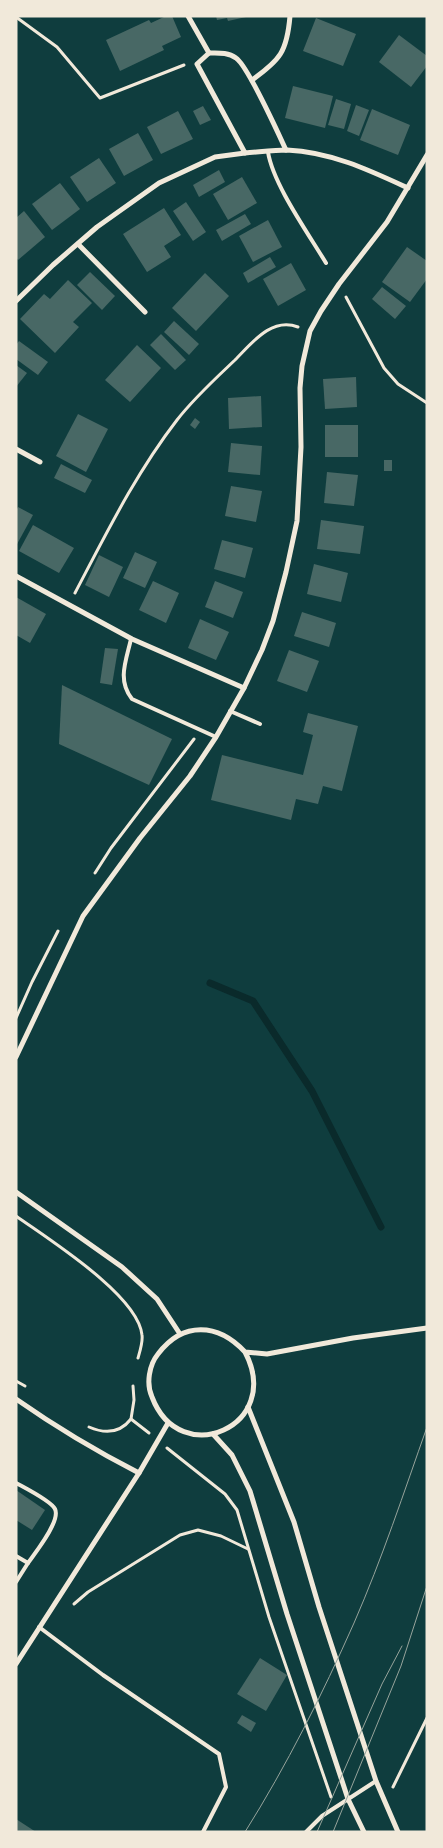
<svg xmlns="http://www.w3.org/2000/svg" width="443" height="1848" viewBox="0 0 443 1848" font-family="Mulish,sans-serif">
<style>
.lines{fill:none;stroke-linecap:round;stroke-linejoin:round}
.stream{stroke:#0a2a2b;stroke-width:7}
.building{fill:#486865}
.path{stroke:#f1e9da;stroke-width:3}
.service{stroke:#f1e9da;stroke-width:4}
.minor{stroke:#f1e9da;stroke-width:5}
.tram{stroke:#97a49c;stroke-width:1}
</style>
<rect width="100%" height="100%" fill="#0f3d3e"/>
<g class="lines">
<polyline class="stream" points="210,983 253,1001 312,1091 381,1227"/>
</g>
<g class="building">
<polygon points="166,16 172,16 181,37 162,46 164,50 120,71 106,40 149,20 151,23"/>
<polygon points="216,16 246,16 246,17 228,21 227,18 217,20"/>
<polygon points="316,18 356,34 343,66 303,51"/>
<polygon points="399,35 427,56 427,66 411,87 379,62"/>
<polygon points="293,86 333,96 325,128 285,118"/>
<polygon points="336,99 351,104 344,129 328,125"/>
<polygon points="356,105 369,110 359,136 347,131"/>
<polygon points="203,106 211,120 200,125 193,111"/>
<polygon points="372,109 410,125 398,155 360,140"/>
<polygon points="178,111 193,139 161,154 147,127"/>
<polygon points="138,133 153,160 124,176 109,149"/>
<polygon points="99,158 116,183 87,202 70,177"/>
<polygon points="219,170 225,182 199,197 193,185"/>
<polygon points="242,177 257,203 228,220 213,194"/>
<polygon points="60,183 80,209 52,230 32,204"/>
<polygon points="186,202 206,232 193,241 173,211"/>
<polygon points="164,208 181,235 164,246 171,257 147,272 123,234"/>
<polygon points="24,211 45,237 18,260 16,257 16,218"/>
<polygon points="245,214 251,224 222,241 216,230"/>
<polygon points="268,220 282,247 253,262 239,236"/>
<polygon points="407,247 427,261 427,279 410,302 382,282"/>
<polygon points="270,257 276,267 248,283 243,273"/>
<polygon points="291,263 306,290 278,306 263,279"/>
<polygon points="90,272 115,296 102,310 77,285"/>
<polygon points="205,273 229,296 196,331 172,308"/>
<polygon points="68,280 92,303 73,322 79,327 55,353 20,319 44,294 50,299"/>
<polygon points="382,287 406,306 395,319 372,299"/>
<polygon points="174,321 199,344 189,355 164,332"/>
<polygon points="161,334 186,360 175,370 150,345"/>
<polygon points="19,341 48,362 38,375 16,359 16,345"/>
<polygon points="137,345 161,368 130,402 105,380"/>
<polygon points="16,365 27,373 16,387"/>
<polygon points="356,377 357,407 325,409 323,379"/>
<polygon points="261,396 262,427 229,429 228,398"/>
<polygon points="78,414 108,429 86,472 56,456"/>
<polygon points="195,418 200,422 195,429 190,425"/>
<rect x="325" y="425" width="33" height="32"/>
<polygon points="231,443 262,446 260,475 228,472"/>
<rect x="384" y="460" width="8" height="11"/>
<polygon points="61,464 92,480 85,493 54,478"/>
<polygon points="327,472 358,475 354,506 324,503"/>
<polygon points="231,486 262,491 256,522 225,516"/>
<polygon points="18,507 33,515 16,546 16,511"/>
<polygon points="321,520 364,526 360,554 317,549"/>
<polygon points="33,525 74,548 59,573 19,551"/>
<polygon points="222,540 253,548 245,578 214,569"/>
<polygon points="135,552 157,562 145,588 123,578"/>
<polygon points="99,555 123,567 109,597 85,585"/>
<polygon points="314,564 348,573 341,602 307,594"/>
<polygon points="153,581 179,593 166,623 139,610"/>
<polygon points="215,581 243,592 233,618 205,607"/>
<polygon points="16,597 46,614 30,643 16,635"/>
<polygon points="302,612 336,623 329,647 294,636"/>
<polygon points="200,619 229,632 216,660 188,648"/>
<polygon points="105,648 118,649 112,685 100,683"/>
<polygon points="289,650 319,661 307,692 277,681"/>
<polygon points="62,685 172,739 149,785 59,744"/>
<polygon points="308,713 358,726 342,791 323,786 318,804 296,799 291,820 211,800 222,755 303,775 313,735 303,732"/>
<polygon points="16,1490 45,1510 32,1530 16,1520"/>
<polygon points="260,1658 287,1675 266,1711 237,1694"/>
<polygon points="242,1715 256,1723 251,1732 237,1723"/>
<polygon points="16,1819 36,1832 16,1832"/>
</g>
<g class="lines">
<g class="path">
<polyline points="16,17 57,47 100,98 184,65"/>
<polyline points="346,297 384,368 398,384 427,403"/>
<path d="M75,593C106,534 136,473 177,420C194,398 215,379 235,360C252,343 271,317 298,327"/>
<polyline points="95,873 111,848 194,739"/>
<polyline points="16,1018 32,982 58,931"/>
<path d="M16,1216C48,1239 138,1295 142,1335C143,1342 140,1351 138,1358"/>
<polyline points="16,1381 25,1386"/>
<polyline points="133,1386 134,1400 131,1419 149,1433"/>
<path d="M89,1427C105,1434 120,1433 131,1419"/>
<polyline points="167,1448 225,1494 237,1510 269,1617 331,1797"/>
<polyline points="74,1604 88,1592 180,1535 198,1530 221,1536 248,1549"/>
<polyline points="393,1787 427,1718"/>
</g>
<g class="service">
<path d="M268,152C273,184 308,233 326,263"/>
<path d="M131,639C126,661 117,680 132,699L216,737"/>
<polyline points="230,711 260,724"/>
<path d="M16,1483C25,1488 51,1501 55,1509C61,1521 35,1553 28,1563L16,1556"/>
<polyline points="16,1582 28,1563"/>
<polyline points="39,1627 103,1675 219,1754 226,1787 203,1832"/>
<polyline points="306,1832 322,1816 376,1781"/>
</g>
<g class="minor">
<path d="M188,16L209,53L197,64L245,153C259,152 274,150 287,150C331,152 369,170 408,188"/>
<path d="M209,53C218,53 228,52 236,58C248,66 278,133 286,150"/>
<path d="M252,80C280,60 287,52 290,16"/>
<polyline points="78,244 145,312"/>
<polyline points="16,301 53,265 97,227 159,183 215,157 245,153"/>
<polyline points="16,449 40,462"/>
<polyline points="16,576 132,639 244,688"/>
<polyline points="16,1057 83,916 140,838 190,776 216,737 244,688 262,650 273,621 286,572 297,521 301,447 300,388 302,366 310,331 321,311 339,284 387,222 427,155"/>
<polyline points="16,1192 122,1267 157,1299 180,1334"/>
<path d="M245,1352C284,1426 180,1471 152,1397C146,1384 149,1365 158,1354C183,1321 218,1323 245,1352L267,1354L353,1338L427,1328"/>
<path d="M16,1399C56,1427 96,1451 139,1473"/>
<polyline points="248,1407 294,1522 319,1607 376,1781 398,1832"/>
<polyline points="213,1434 232,1455 250,1491 287,1614 348,1799 364,1832"/>
<polyline points="16,1664 139,1473 168,1423"/>
</g>
<g class="tram">
<path d="M245,1832C287,1765 322,1695 354,1623C382,1559 404,1492 427,1427"/>
<polyline points="317,1832 382,1684 402,1646"/>
<polyline points="333,1832 401,1666 427,1586"/>
</g>
</g>
<rect width="443" height="1848" fill="none" stroke="#f1e9da" stroke-width="35"/>
</svg>
